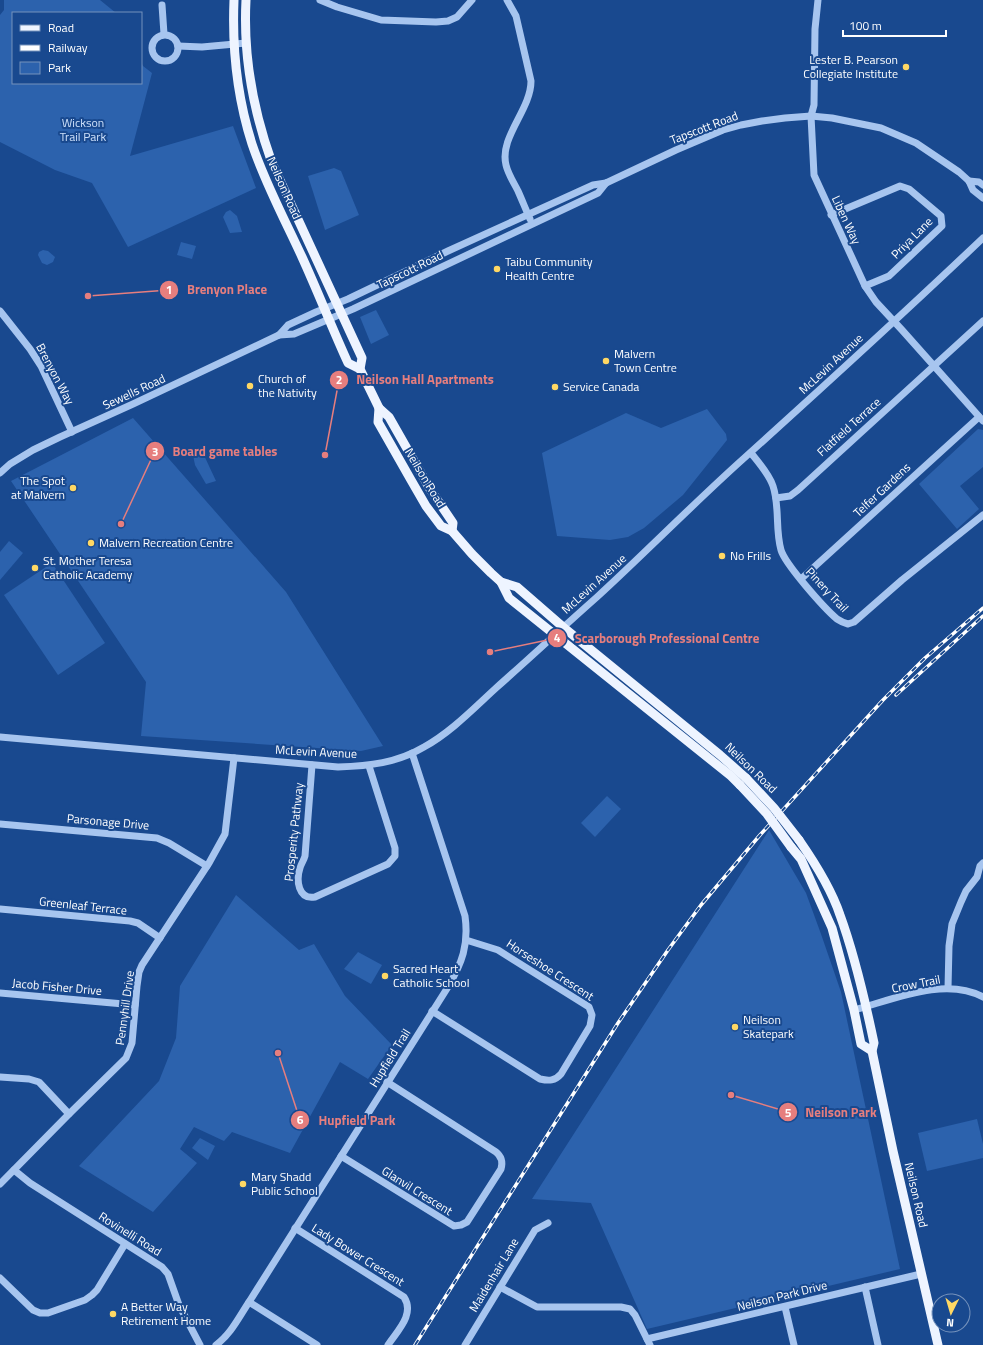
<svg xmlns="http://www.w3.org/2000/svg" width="983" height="1345" viewBox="0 0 983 1345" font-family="'Titillium Web',sans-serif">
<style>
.green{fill:#2c62ad}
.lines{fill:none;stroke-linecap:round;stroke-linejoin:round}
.minor{stroke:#a7c5ef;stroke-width:7}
.major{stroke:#eef4ff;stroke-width:9}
.rail-casing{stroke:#fff;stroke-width:3.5}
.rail{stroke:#19498f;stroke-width:2;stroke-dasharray:6;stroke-linecap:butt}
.major-bridge{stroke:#eef4ff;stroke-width:9}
.poi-dot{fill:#ffd864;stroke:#19498f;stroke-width:1.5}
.labels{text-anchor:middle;stroke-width:4;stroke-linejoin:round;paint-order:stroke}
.poi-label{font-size:12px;fill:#fff;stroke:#19498f;text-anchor:start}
.park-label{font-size:12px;fill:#cde0fa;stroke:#19498f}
.street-label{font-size:12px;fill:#fff;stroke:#19498f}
.leader{fill:none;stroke:#e67e7e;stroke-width:1.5}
.callout-dot{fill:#e67e7e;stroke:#19498f;stroke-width:1.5}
.mark-label{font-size:12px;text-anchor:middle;font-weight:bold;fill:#fff}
.callout-label{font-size:13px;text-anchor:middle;font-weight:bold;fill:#e67e7e;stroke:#19498f;stroke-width:4;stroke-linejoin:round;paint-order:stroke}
</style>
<rect width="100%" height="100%" fill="#19498f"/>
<g class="green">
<polygon points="4,0 100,0 116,13 13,13 13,83 141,83 141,62 143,66 152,73 130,156 233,126 256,188 128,247 92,183 55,170 0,142 0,15 4,10"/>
<polygon points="334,168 341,171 359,215 325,230 308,176"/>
<polygon points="230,210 237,216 242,232 230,233 223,217 226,212"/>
<polygon points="181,242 196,246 192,259 177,255"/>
<polygon points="43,250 48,251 55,257 53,262 47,265 42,263 38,255 39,252"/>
<polygon points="376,310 389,335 371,344 360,317"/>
<polygon points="707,409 726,434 727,440 683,495 644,528 628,537 610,540 557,536 542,453 626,413 661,428"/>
<polygon points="133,418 286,592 383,746 361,751 141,736 146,682 11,481"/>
<polygon points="978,429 983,430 983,467 960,486 979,509 957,529 919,484"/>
<polygon points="202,451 216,481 206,484 195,465 193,455"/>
<polygon points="9,541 23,553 0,580 0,552"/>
<polygon points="52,563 105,643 58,675 4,595"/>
<polygon points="607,796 621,809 595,837 581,823"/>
<polygon points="769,830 806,893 821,934 841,992 900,1269 647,1329 591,1203 532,1199"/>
<polygon points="236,895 299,950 314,944 345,996 392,1045 368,1079 340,1062 290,1153 232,1132 224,1141 194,1127 180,1149 197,1163 153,1212 79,1166 159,1081 176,1038 180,986"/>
<polygon points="358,952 382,965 371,984 344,969"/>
<polygon points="977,1119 983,1144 983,1158 927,1171 918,1133"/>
<polygon points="200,1138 215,1146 208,1160 192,1148"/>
</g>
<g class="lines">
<g class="minor">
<polyline points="320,0 337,7 381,20 436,22 448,21 457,17 472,0"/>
<path d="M507,0L516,16L531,81C531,110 499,137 506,165C508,174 514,183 518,191C522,200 526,210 530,219"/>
<polyline points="818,0 815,29 814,105 811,116 814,175 865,286 876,302 902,330 983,421"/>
<polyline points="162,5 164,34"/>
<circle cx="165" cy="48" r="13"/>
<polyline points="178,46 202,47 246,43"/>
<polyline points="969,181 979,182 983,185"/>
<polyline points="831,215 900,186 909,189 941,216 942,226 889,276 865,286"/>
<polyline points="0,311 30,349 41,366 72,432"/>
<polyline points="279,335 288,325 316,312 348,299 448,251 593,185 606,183 676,150 723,130 741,125 762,121 785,118 811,116 832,118 881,128 916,143 959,172 969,181 973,190 983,198"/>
<path d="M751,453C759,463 769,474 773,486C780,507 775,529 781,550C785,564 824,608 837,619C840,621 844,623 848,624L854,622L902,580L983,515"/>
<polyline points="0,473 10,464 33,450 60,437 133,404 279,335 294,334 353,309 598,193 606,183"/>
<polyline points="776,498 790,496 798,490 983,321"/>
<polyline points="801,579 979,417"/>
<path d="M0,737L338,767C369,766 397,763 424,747C451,732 473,709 496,688C530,658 563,627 597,597C646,552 693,504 742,460C823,387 904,313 983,238"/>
<path d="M312,765L305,856C304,860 301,864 300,868C296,880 298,900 315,897L388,864L395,856V848L369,766"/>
<polyline points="0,824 157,838 169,843 207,866"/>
<polyline points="0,909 130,921 138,923 160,938"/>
<polyline points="948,988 949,946 952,924 961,902 966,891 977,877 980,866 983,863"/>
<polyline points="0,993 135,1005"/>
<path d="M854,1010C892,1000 945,976 983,997"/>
<path d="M432,1011L540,1079C549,1081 555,1081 561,1074L590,1026L592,1015L589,1007L498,950L466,940"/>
<polyline points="0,1077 29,1079 39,1082 69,1114"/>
<path d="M341,1156L454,1226L461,1225L467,1222L501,1169C503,1162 501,1156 496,1152L387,1082"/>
<polyline points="14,1170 30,1183 162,1267 168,1274 179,1305 200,1345"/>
<polyline points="0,1184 69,1114 126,1058 132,1043 137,986 139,972 142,965 209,863 225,834 234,758"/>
<path d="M295,1228L404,1297C415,1314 398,1330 388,1345"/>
<polyline points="0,1278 33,1310 40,1313 48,1313 85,1300 92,1295 97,1290 125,1244"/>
<polyline points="500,1287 537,1307 621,1307 630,1309 635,1315 650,1345"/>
<polyline points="865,1287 878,1345"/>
<polyline points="249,1302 317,1345"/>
<polyline points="785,1307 794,1345"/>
<polyline points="647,1339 921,1274"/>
<path d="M216,1345C231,1334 239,1317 249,1302L448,987C462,963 469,945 465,916L412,753"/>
<polyline points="465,1345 535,1230 548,1223"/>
</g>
<g class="major">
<path d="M234,0C232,49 237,97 252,144C265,183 285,220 302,257C318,292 332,328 348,363L360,369"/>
<path d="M246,0C243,57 253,110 272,163L362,358L360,369L379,408L389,417L430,489L453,523L452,531"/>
<polyline points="379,408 378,422 411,480 426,506 441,526 452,531 472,554 491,573 501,582 517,587 563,627 720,755 746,778"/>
<polyline points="501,582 509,598 731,776 740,785"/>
<path d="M799,840C815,863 831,888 840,915C855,956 865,1000 874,1043L872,1051L893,1151L938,1345"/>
<polyline points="791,847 801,859 832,928 854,1010 861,1044 872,1051"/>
</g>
<defs>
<g id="rail">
<polyline points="896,695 983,616"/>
<polyline points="415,1345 618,1023 668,950 701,905 760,835 883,700 925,658 983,608"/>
</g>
</defs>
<use href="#rail" class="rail-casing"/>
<use href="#rail" class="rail"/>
<g class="major-bridge">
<polyline points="746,778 774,808 799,840"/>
<polyline points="740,785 767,814 791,847"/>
</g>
</g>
<g class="poi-dot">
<circle cx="906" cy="67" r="4"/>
<circle cx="497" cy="269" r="4"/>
<circle cx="606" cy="361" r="4"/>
<circle cx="250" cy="386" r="4"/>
<circle cx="555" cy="387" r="4"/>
<circle cx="73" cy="488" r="4"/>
<circle cx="91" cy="543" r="4"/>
<circle cx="722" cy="556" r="4"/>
<circle cx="35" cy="568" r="4"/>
<circle cx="385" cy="976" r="4"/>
<circle cx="735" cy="1027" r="4"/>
<circle cx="243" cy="1184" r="4"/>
<circle cx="113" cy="1314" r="4"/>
</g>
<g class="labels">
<g class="poi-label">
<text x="898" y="64" text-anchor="end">Lester B. Pearson<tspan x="898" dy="14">Collegiate Institute</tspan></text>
<text x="505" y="266">Taibu Community<tspan x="505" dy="14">Health Centre</tspan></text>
<text x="614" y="358">Malvern<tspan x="614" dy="14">Town Centre</tspan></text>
<text x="258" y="383">Church of<tspan x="258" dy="14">the Nativity</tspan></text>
<text x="563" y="391">Service Canada</text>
<text x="65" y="485" text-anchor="end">The Spot<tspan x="65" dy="14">at Malvern</tspan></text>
<text x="99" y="547">Malvern Recreation Centre</text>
<text x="730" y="560">No Frills</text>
<text x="43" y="565">St. Mother Teresa<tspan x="43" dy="14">Catholic Academy</tspan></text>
<text x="393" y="973">Sacred Heart<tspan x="393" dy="14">Catholic School</tspan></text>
<text x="743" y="1024">Neilson<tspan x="743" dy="14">Skatepark</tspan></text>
<text x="251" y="1181">Mary Shadd<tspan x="251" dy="14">Public School</tspan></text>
<text x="121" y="1311">A Better Way<tspan x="121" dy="14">Retirement Home</tspan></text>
</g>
<g class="park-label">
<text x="83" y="127">Wickson<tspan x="83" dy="14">Trail Park</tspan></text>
</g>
<g class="street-label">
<text transform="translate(704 128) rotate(-21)" y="4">Tapscott Road</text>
<text transform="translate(284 188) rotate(66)" y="4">Neilson Road</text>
<text transform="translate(846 220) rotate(65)" y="4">Liben Way</text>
<text transform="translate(912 238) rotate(-45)" y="4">Priya Lane</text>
<text transform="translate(410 270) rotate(-26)" y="4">Tapscott Road</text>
<text transform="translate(831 364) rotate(-43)" y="4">McLevin Avenue</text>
<text transform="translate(55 374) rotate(62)" y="4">Brenyon Way</text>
<text transform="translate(134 392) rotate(-25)" y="4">Sewells Road</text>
<text transform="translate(849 427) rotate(-42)" y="4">Flatfield Terrace</text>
<text transform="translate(425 478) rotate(59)" y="4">Neilson Road</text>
<text transform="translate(882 490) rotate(-43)" y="4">Telfer Gardens</text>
<text transform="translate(594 584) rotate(-42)" y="4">McLevin Avenue</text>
<text transform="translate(827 590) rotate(47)" y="4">Pinery Trail</text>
<text transform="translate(316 752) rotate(3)" y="4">McLevin Avenue</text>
<text transform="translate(751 768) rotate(44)" y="4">Neilson Road</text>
<text transform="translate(108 822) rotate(5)" y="4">Parsonage Drive</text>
<text transform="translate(294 832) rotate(-84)" y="4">Prosperity Pathway</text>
<text transform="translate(83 906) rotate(6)" y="4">Greenleaf Terrace</text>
<text transform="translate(550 970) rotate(33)" y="4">Horseshoe Crescent</text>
<text transform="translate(916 984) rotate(-11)" y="4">Crow Trail</text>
<text transform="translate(57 987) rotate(5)" y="4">Jacob Fisher Drive</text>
<text transform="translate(125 1008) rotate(-82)" y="4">Pennyhill Drive</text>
<text transform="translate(390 1058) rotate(-58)" y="4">Hupfield Trail</text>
<text transform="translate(417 1191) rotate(32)" y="4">Glanvil Crescent</text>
<text transform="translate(916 1195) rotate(77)" y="4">Neilson Road</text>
<text transform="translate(130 1234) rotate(32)" y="4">Rovinelli Road</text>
<text transform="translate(358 1255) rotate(32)" y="4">Lady Bower Crescent</text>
<text transform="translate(494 1275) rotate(-59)" y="4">Maidenhair Lane</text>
<text transform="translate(782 1296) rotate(-14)" y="4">Neilson Park Drive</text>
</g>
</g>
<path class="leader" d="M88 296L169 290M325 455L339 380M121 524L155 451M490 652L557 638M731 1095L788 1112M278 1053L300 1120"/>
<g class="callout-dot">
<circle cx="88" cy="296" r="4"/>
<circle cx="325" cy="455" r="4"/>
<circle cx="121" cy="524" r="4"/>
<circle cx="490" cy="652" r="4"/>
<circle cx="731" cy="1095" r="4"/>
<circle cx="278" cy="1053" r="4"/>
<circle cx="169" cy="290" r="10"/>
<circle cx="339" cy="380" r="10"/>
<circle cx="155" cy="451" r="10"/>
<circle cx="557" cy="638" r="10"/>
<circle cx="788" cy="1112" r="10"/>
<circle cx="300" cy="1120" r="10"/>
</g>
<g class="mark-label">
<text x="169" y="294">1</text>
<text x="339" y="384">2</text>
<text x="155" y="456">3</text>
<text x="557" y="642">4</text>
<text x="788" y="1117">5</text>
<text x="300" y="1124">6</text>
</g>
<g class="callout-label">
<text x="227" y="294">Brenyon Place</text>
<text x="425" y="384">Neilson Hall Apartments</text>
<text x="225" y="456">Board game tables</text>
<text x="667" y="643">Scarborough Professional Centre</text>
<text x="841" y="1117">Neilson Park</text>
<text x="357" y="1125">Hupfield Park</text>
</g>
<rect x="12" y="12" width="130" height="72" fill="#19498f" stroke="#7592bc"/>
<rect x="20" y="25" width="20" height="6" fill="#eef4ff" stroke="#7592bc"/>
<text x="48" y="32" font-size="12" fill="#ffffff">Road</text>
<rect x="20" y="45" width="20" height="6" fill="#ffffff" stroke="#7592bc"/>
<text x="48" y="52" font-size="12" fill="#ffffff">Railway</text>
<rect x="20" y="62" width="20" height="12" fill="#2c62ad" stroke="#7592bc"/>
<text x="48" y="72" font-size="12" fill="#ffffff">Park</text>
<g transform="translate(951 1313) rotate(185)"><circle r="19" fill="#19498f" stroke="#7592bc"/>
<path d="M0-3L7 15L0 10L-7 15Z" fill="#ffd864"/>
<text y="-6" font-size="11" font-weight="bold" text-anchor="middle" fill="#ffffff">N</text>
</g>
<path d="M843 30v6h103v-6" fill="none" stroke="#ffffff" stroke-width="2"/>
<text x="849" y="30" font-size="12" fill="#ffffff" stroke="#19498f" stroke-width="3" paint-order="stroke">100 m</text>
</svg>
